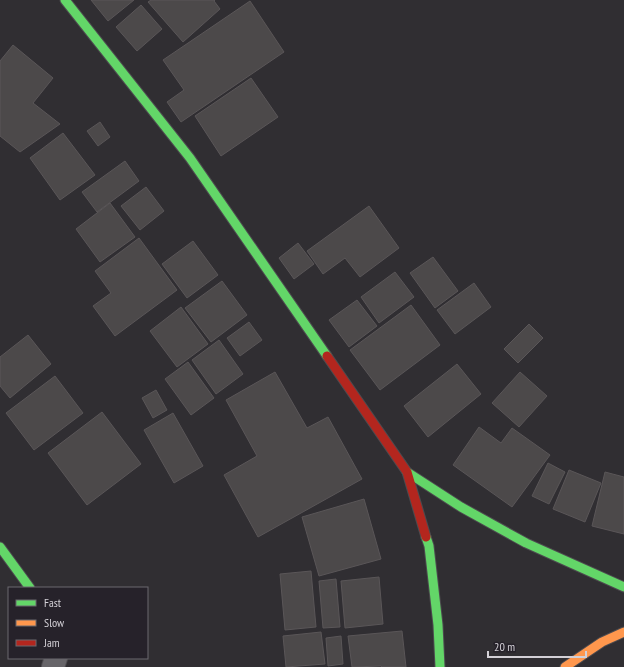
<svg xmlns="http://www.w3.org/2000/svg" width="624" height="667" viewBox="0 0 624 667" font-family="'PT Sans Narrow',sans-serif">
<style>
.building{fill:#4c494a;stroke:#5a5658}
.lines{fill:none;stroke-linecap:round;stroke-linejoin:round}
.street-casing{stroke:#4d4b4f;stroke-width:24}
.fast-casing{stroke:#4d4b4f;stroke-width:11}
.slow-casing{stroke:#4d4b4f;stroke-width:11}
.jam-casing{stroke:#4d4b4f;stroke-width:11}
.street{stroke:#676569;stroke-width:22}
.fast{stroke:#63d668;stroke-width:9}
.slow{stroke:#ff974d;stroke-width:9}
.jam{stroke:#b3261e;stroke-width:9}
</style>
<rect width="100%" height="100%" fill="#302e32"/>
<g class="building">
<polygon points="91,0 134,0 108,21"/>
<polygon points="151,0 215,0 214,1 220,9 183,42 148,2"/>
<polygon points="250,1 284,52 181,122 167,102 184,90 163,60"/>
<polygon points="141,5 162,29 137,51 116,27"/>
<polygon points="13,45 53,78 33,103 60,124 20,152 0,136 0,61"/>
<polygon points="251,78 278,117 221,156 195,116"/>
<polygon points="100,122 110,137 98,146 87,131"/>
<polygon points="63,133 95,175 60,200 30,158"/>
<polygon points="125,161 139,181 97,212 82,192"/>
<polygon points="146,187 164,211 140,230 121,206"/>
<polygon points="110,203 135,237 100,262 76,229"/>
<polygon points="369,206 399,248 360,277 345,258 323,274 307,251"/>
<polygon points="139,238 177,290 115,336 93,306 111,293 95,271"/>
<polygon points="193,241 218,275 187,298 162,264"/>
<polygon points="298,243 314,264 294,279 279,258"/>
<polygon points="433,257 458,291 435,308 410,273"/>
<polygon points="395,272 414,297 379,323 361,297"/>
<polygon points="222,281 247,315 211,342 185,308"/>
<polygon points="474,283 491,307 455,334 437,310"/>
<polygon points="357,300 377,326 349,347 329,320"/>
<polygon points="411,305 440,345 380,390 350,350"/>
<polygon points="181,307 208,344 177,367 150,331"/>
<polygon points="249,322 262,340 240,356 227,338"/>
<polygon points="529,324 543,338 518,363 504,349"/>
<polygon points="28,335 51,364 10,398 0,386 0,357"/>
<polygon points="219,340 243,374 216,394 192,360"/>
<polygon points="188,362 214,398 191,415 165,379"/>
<polygon points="457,364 481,394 428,437 404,406"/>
<polygon points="275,372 307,428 328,417 362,479 258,537 224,475 257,456 226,400"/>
<polygon points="520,372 547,396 519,427 492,403"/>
<polygon points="55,376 83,413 34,450 6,413"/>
<polygon points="156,390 167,410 153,418 142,398"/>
<polygon points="102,412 141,464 87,505 48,453"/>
<polygon points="173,413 203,466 174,483 144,430"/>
<polygon points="479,427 501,443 512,428 550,455 512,507 453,465"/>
<polygon points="548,463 565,472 549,504 532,496"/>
<polygon points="569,470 601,483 585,522 553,509"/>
<polygon points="605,472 624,477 624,534 592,526"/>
<polygon points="364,499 381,559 319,576 302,517"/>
<polygon points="311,571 316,627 285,630 280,574"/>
<polygon points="379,577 383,624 345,628 341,581"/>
<polygon points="336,579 340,627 323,628 319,581"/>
<polygon points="402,631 406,667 382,667 381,666 352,667 348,636"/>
<polygon points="321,632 325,664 286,667 283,636"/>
<polygon points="341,636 343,664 328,666 326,638"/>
</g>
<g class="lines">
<defs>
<polyline id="street" points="53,667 56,658"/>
<g id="fast">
<polyline points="65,0 190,158 327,356"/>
<polyline points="407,472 461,507 526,543 624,587"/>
<polyline points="426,537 429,546 438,625 440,667"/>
<polyline points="0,547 30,588"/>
</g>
<polyline id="slow" points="565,667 602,642 624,632"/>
<polyline id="jam" points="327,356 407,472 426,537"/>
</defs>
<use href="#street" class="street-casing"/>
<use href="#fast" class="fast-casing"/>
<use href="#slow" class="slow-casing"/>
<use href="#jam" class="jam-casing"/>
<use href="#street" class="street"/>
<use href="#fast" class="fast"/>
<use href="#slow" class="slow"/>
<use href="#jam" class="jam"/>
</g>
<rect x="8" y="587" width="140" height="72" fill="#26222a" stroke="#6b686f"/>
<rect x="16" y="600" width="20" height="6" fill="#63d668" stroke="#6b686f"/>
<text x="44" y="607" font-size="12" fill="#d3d0d6">Fast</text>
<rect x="16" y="620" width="20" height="6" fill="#ff974d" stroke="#6b686f"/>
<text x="44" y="627" font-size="12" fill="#d3d0d6">Slow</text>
<rect x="16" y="640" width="20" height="6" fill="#b3261e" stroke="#6b686f"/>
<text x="44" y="647" font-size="12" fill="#d3d0d6">Jam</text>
<path d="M488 651v6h98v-6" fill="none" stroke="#d3d0d6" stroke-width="2"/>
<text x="494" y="651" font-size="12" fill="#d3d0d6" stroke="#26222a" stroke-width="3" paint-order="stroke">20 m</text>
</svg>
